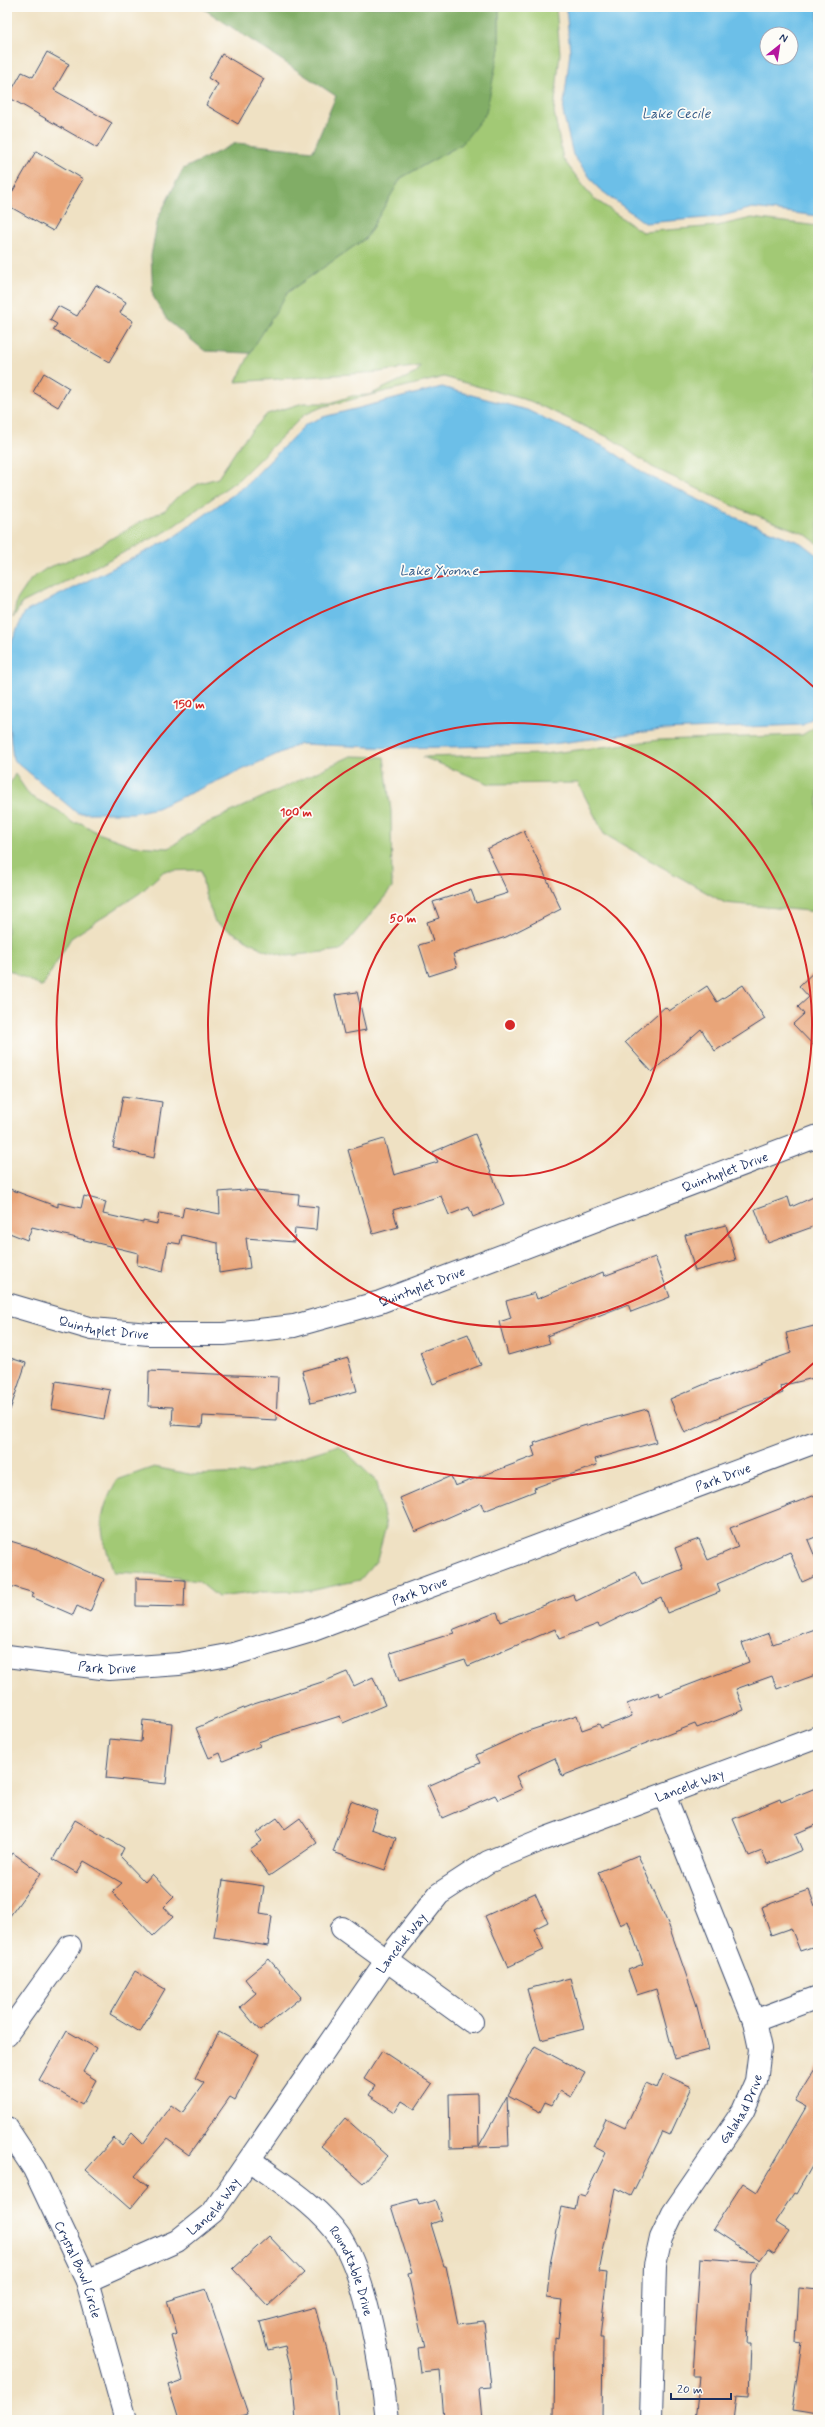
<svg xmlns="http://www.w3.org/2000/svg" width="825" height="2427" viewBox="0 0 825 2427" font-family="Mynerve,sans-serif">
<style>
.green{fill:#a2c974;stroke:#5e7c69}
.forest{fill:#81ad66;stroke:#4e6e62}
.water{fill:#6cbfe8;stroke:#4477a3;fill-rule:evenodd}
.building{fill:#e9a579}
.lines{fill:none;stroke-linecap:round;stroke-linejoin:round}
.minor-casing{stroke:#3b4a6d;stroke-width:24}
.minor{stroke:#fff;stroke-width:22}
.ring{fill:none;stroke:#d62828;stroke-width:2}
.labels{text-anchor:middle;stroke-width:3.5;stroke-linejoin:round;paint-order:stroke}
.street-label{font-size:13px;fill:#1b2f5e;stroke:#fdfcf7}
.water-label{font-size:14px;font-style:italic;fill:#335a87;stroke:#fdfcf7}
.centre{fill:#d62828;stroke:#fdfcf7;stroke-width:2}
.ring-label{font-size:12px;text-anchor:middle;font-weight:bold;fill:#d62828;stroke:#fdfcf7;stroke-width:3.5;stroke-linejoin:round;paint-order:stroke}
</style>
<rect width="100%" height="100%" fill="#fdfcf7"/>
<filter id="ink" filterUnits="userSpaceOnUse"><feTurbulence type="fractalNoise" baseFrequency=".025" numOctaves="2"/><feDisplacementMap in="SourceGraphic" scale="8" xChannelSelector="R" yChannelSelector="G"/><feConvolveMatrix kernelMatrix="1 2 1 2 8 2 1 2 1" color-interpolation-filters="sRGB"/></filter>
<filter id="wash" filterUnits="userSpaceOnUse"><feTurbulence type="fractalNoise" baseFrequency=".012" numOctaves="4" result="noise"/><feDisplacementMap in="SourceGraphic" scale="16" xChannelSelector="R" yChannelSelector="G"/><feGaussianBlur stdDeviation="0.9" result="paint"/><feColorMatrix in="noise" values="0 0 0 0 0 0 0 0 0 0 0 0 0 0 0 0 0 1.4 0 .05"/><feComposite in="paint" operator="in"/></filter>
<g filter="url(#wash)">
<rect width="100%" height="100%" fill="#efe1c3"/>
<g class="green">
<polygon points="499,7 556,7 560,53 554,112 563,159 592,197 642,232 717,226 752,218 818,226 818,544 805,534 738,508 652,467 612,439 530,401 444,377 322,407 304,415 239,479 167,531 22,603 13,618 17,600 31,579 47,568 85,554 136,524 165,510 176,498 200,483 218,478 241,443 267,414 303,403 330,403 352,396 369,395 416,373 420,366 379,372 236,382 257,340 288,292 366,238 401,178 462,144 499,50"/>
<polygon points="818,725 818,912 725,903 604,834 578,783 490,784 423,757 544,754 659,740 802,735"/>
<polygon points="351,756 384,757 391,811 392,888 341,950 287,956 264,950 215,922 205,894 201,870 164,871 140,893 71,938 42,987 7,969 7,789 15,774 30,796 59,811 73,823 81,823 98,833 134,846 169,848 201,826"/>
<path d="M339,1445L377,1482L386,1526L377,1560L360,1580L310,1591L260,1592L218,1597L198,1581L152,1574L114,1572C100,1532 95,1520 117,1480L154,1467L194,1475L250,1473Z"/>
</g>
<polygon class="forest" points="201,7 499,7 499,50 486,113 462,144 401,178 366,238 288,292 250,353 247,353 205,351 167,320 153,296 151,256 158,218 183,169 236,143 313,151 336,96"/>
<g class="water">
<path d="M566,7H818V216L753,208L718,217L645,223L598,188L573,155L563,112L570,52ZM767,34H791V58H767Z"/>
<polygon points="442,387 527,410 607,448 647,475 734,517 801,543 818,556 818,714 803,725 660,730 545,745 396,748 300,744 157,808 133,813 77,813 13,759 7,709 7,652 25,612 171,539 245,486 306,424 323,417"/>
</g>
<g id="blocks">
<g class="building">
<polygon points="47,52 69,64 54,90 112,123 97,148 8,97 22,72 33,77"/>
<polygon points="222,54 264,79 238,124 206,105 218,84 208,78"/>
<polygon points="36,151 83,179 53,231 7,205 7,201"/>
<polygon points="96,285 126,302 120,313 133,321 109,362 53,330 57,324 50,320 58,306 77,316"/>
<polygon points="44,373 69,388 58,407 33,392"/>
<polygon points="524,831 561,909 506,937 453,954 457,967 429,976 419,945 433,941 427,922 439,918 433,902 471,890 476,903 508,893 487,849"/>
<polygon points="818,968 818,1050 793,1024 804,1014 798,1007 809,997 799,986"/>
<polygon points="743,985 765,1019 715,1051 701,1029 652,1072 625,1042 665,1007 669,1011 707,986 717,1002"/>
<polygon points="357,992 366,1030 344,1034 335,995"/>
<polygon points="123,1096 162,1102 154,1158 113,1148"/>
<polygon points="475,1134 504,1204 473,1217 469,1207 449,1215 441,1196 393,1210 398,1227 373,1234 348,1150 384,1139 394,1175 438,1162 433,1152"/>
<polygon points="7,1188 58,1207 58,1203 81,1208 84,1196 106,1202 103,1214 143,1223 143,1221 157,1224 159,1213 182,1217 184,1207 220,1214 219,1192 244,1190 299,1195 298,1205 318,1207 316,1230 295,1228 294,1242 246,1238 250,1268 219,1273 218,1243 182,1235 180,1244 168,1242 163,1272 137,1265 138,1253 32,1227 27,1240 7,1232"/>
<polygon points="818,1195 818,1225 768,1243 755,1209 788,1197 791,1207"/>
<polygon points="726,1225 736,1260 695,1271 685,1235"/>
<polygon points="655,1257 670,1297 631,1312 628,1304 547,1336 550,1343 508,1355 499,1322 511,1318 506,1301 535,1293 537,1299 603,1272 604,1276"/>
<polygon points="818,1325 818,1377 780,1386 783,1393 726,1414 685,1433 670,1399 712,1381 791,1353 786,1333"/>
<polygon points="468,1334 481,1365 433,1384 420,1352"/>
<polygon points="7,1357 26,1363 10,1410 7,1409"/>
<polygon points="348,1358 357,1391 311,1403 302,1371"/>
<polygon points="149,1371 278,1377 276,1420 203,1416 202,1427 172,1425 173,1407 148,1406"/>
<polygon points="56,1381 110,1390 104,1419 52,1409"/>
<polygon points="647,1409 656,1442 595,1459 597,1465 534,1488 535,1491 484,1511 481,1503 415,1532 400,1498 451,1476 455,1486 535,1456 532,1447 535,1446 534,1443 583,1426"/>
<polygon points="818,1494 818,1536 808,1540 818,1564 818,1575 802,1582 790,1552 717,1584 720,1592 667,1613 661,1597 600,1627 598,1624 559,1639 555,1629 468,1666 465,1660 399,1681 390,1653 454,1633 452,1630 497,1612 501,1622 573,1594 576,1601 636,1572 642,1585 683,1569 675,1548 699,1539 708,1560 738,1547 730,1528"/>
<polygon points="7,1540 37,1549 104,1579 90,1612 77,1606 73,1615 32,1597 34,1593 7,1585"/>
<polygon points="136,1578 185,1580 184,1607 136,1606"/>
<polygon points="818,1628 818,1674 777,1689 772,1676 736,1689 744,1710 697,1728 695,1724 562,1776 555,1758 516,1776 522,1789 498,1800 495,1795 442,1818 428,1786 480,1763 476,1755 528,1731 577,1715 582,1730 599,1724 601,1728 632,1716 627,1704 659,1692 660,1696 749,1662 742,1643 769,1633 773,1644"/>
<polygon points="347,1672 354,1686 373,1677 385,1705 343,1723 340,1716 258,1742 260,1746 223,1761 220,1753 209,1758 196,1728 251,1705 325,1681"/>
<polygon points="143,1720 172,1723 166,1784 106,1778 110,1739 141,1742"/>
<polygon points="818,1787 818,1824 795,1834 802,1850 768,1864 762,1851 749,1856 733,1819 780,1799 781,1802"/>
<polygon points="351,1801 377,1811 371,1829 396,1838 385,1870 333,1852"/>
<polygon points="277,1818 285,1829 300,1818 317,1843 269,1876 250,1849 262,1841 256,1833"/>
<polygon points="75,1820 124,1848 120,1856 145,1882 152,1874 174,1897 164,1907 173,1917 153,1936 112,1892 122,1883 84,1861 77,1873 53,1859"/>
<polygon points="13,1853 41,1873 7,1920 7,1862"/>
<polygon points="638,1855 669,1926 696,2003 708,2050 675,2059 656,1989 637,1995 628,1970 643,1964 628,1921 620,1925 598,1872"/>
<polygon points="223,1880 264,1886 260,1914 272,1916 268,1946 214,1937"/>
<polygon points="809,1890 818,1914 818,1945 800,1951 791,1928 771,1935 761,1907"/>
<polygon points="535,1893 548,1922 534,1929 544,1950 508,1967 485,1916"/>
<polygon points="269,1959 301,1997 260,2031 240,2007 256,1993 245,1979"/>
<polygon points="135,1971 165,1989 140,2032 110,2014"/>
<polygon points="570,1978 584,2029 541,2040 527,1989"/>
<polygon points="67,2031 96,2048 83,2072 96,2080 82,2105 39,2080"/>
<polygon points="219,2032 259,2054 235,2100 230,2097 189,2155 167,2139 135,2176 148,2187 130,2209 86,2170 114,2138 122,2145 132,2133 143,2144 171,2105 182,2113 204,2083 195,2078"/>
<polygon points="535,2046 585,2073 571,2097 560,2091 552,2105 545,2102 540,2112 508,2095"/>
<polygon points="382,2051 432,2084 415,2109 402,2101 395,2112 369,2095 375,2086 364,2079"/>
<polygon points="818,2064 818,2156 796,2194 794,2193 775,2222 789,2231 774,2253 768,2249 760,2260 713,2229 743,2183 757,2192 806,2107 795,2101"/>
<polygon points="663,2074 692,2087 670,2135 663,2132 631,2196 616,2188 599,2272 607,2273 600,2338 603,2338 602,2420 554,2420 555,2337 558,2338 562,2300 547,2298 550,2264 562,2207 575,2210 578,2194 585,2196 606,2153 593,2146 606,2119 625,2128 646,2083 657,2088"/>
<polygon points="478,2093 479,2146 507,2096 509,2146 450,2148 449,2094"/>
<polygon points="345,2118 388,2156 363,2183 321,2146"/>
<polygon points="417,2199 419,2205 435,2200 442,2220 431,2224 444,2266 446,2266 458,2324 484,2321 491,2387 479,2388 482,2420 444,2420 440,2370 420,2372 417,2348 424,2347 408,2274 412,2273 391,2206"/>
<polygon points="269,2236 304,2273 268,2306 233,2269"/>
<polygon points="700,2258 759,2262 751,2274 747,2344 751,2344 749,2396 737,2395 734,2420 695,2420 700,2377 693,2377"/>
<polygon points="799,2288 818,2290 818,2415 792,2411 802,2343 796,2342"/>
<polygon points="206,2289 248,2414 228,2420 179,2420 168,2385 183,2380 171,2336 177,2334 167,2301"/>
<polygon points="315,2307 334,2376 338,2420 296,2420 292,2373 285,2346 268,2350 260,2322"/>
</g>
</g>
</g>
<g filter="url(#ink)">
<use href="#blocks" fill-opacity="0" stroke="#3b4a6d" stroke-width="1"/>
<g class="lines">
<defs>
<g id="minor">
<path id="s1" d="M7,1304L92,1329L149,1334H224L294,1326L380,1302L818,1136"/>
<path id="s2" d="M7,1656L109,1669L179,1664L234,1654L308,1632L818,1441"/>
<polyline points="342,1928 472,2022"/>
<polyline points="754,2021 818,1997"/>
<polyline points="7,2034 70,1946"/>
<path id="s3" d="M7,2128L34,2169L87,2281L126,2420"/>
<path id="s4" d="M250,2160C281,2183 318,2205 340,2237C367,2278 382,2371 387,2420"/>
<path id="s5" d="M87,2281L177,2241L213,2212L386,1961L439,1894L488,1862L541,1840L818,1737"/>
<path id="s6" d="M651,2420L655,2265L661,2238L673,2213L743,2111L756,2081L760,2049L754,2021L664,1795"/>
</g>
</defs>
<use href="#minor" class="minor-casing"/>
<use href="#minor" class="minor"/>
</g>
</g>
<g class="ring">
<circle cx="510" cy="1025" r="151"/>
<circle cx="510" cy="1025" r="302"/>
<path d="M817 1360A454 454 0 1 1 817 690"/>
</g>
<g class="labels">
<g class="street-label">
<text dy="5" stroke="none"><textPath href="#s1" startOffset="749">Quintuplet Drive</textPath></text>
<text dy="5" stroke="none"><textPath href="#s1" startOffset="425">Quintuplet Drive</textPath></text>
<text dy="5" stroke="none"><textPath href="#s1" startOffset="100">Quintuplet Drive</textPath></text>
<text dy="5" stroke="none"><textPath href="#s2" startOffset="749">Park Drive</textPath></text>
<text dy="5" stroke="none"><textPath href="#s2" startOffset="425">Park Drive</textPath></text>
<text dy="5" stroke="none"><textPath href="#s2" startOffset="101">Park Drive</textPath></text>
<text dy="5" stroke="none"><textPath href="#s5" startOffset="809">Lancelot Way</textPath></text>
<text dy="5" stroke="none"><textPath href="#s5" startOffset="473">Lancelot Way</textPath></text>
<text dy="5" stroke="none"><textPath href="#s6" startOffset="335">Galahad Drive</textPath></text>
<text dy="5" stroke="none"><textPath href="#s5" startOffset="149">Lancelot Way</textPath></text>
<text dy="5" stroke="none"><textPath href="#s3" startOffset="159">Crystal Bowl Circle</textPath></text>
<text dy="5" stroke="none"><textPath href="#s4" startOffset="155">Roundtable Drive</textPath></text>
</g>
<g class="water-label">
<text x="676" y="118">Lake Cecile</text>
<text x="439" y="575">Lake Yvonne</text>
</g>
</g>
<circle cx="510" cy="1025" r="6" class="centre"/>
<g class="ring-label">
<text x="189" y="708">150 m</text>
<text x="296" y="816">100 m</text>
<text x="403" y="922">50 m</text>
</g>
<rect width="825" height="2427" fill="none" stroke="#fdfcf7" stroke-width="24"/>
<g transform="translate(779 46) rotate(30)"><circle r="19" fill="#fdfcf7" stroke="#a3aaba"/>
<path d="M0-3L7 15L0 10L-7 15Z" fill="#b5179e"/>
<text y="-6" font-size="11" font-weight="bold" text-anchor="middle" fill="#1b2f5e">N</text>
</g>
<path d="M671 2393v6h60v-6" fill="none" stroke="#1b2f5e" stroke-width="2"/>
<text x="677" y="2393" font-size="12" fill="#1b2f5e" stroke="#fdfcf7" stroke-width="3" paint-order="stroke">20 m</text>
</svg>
